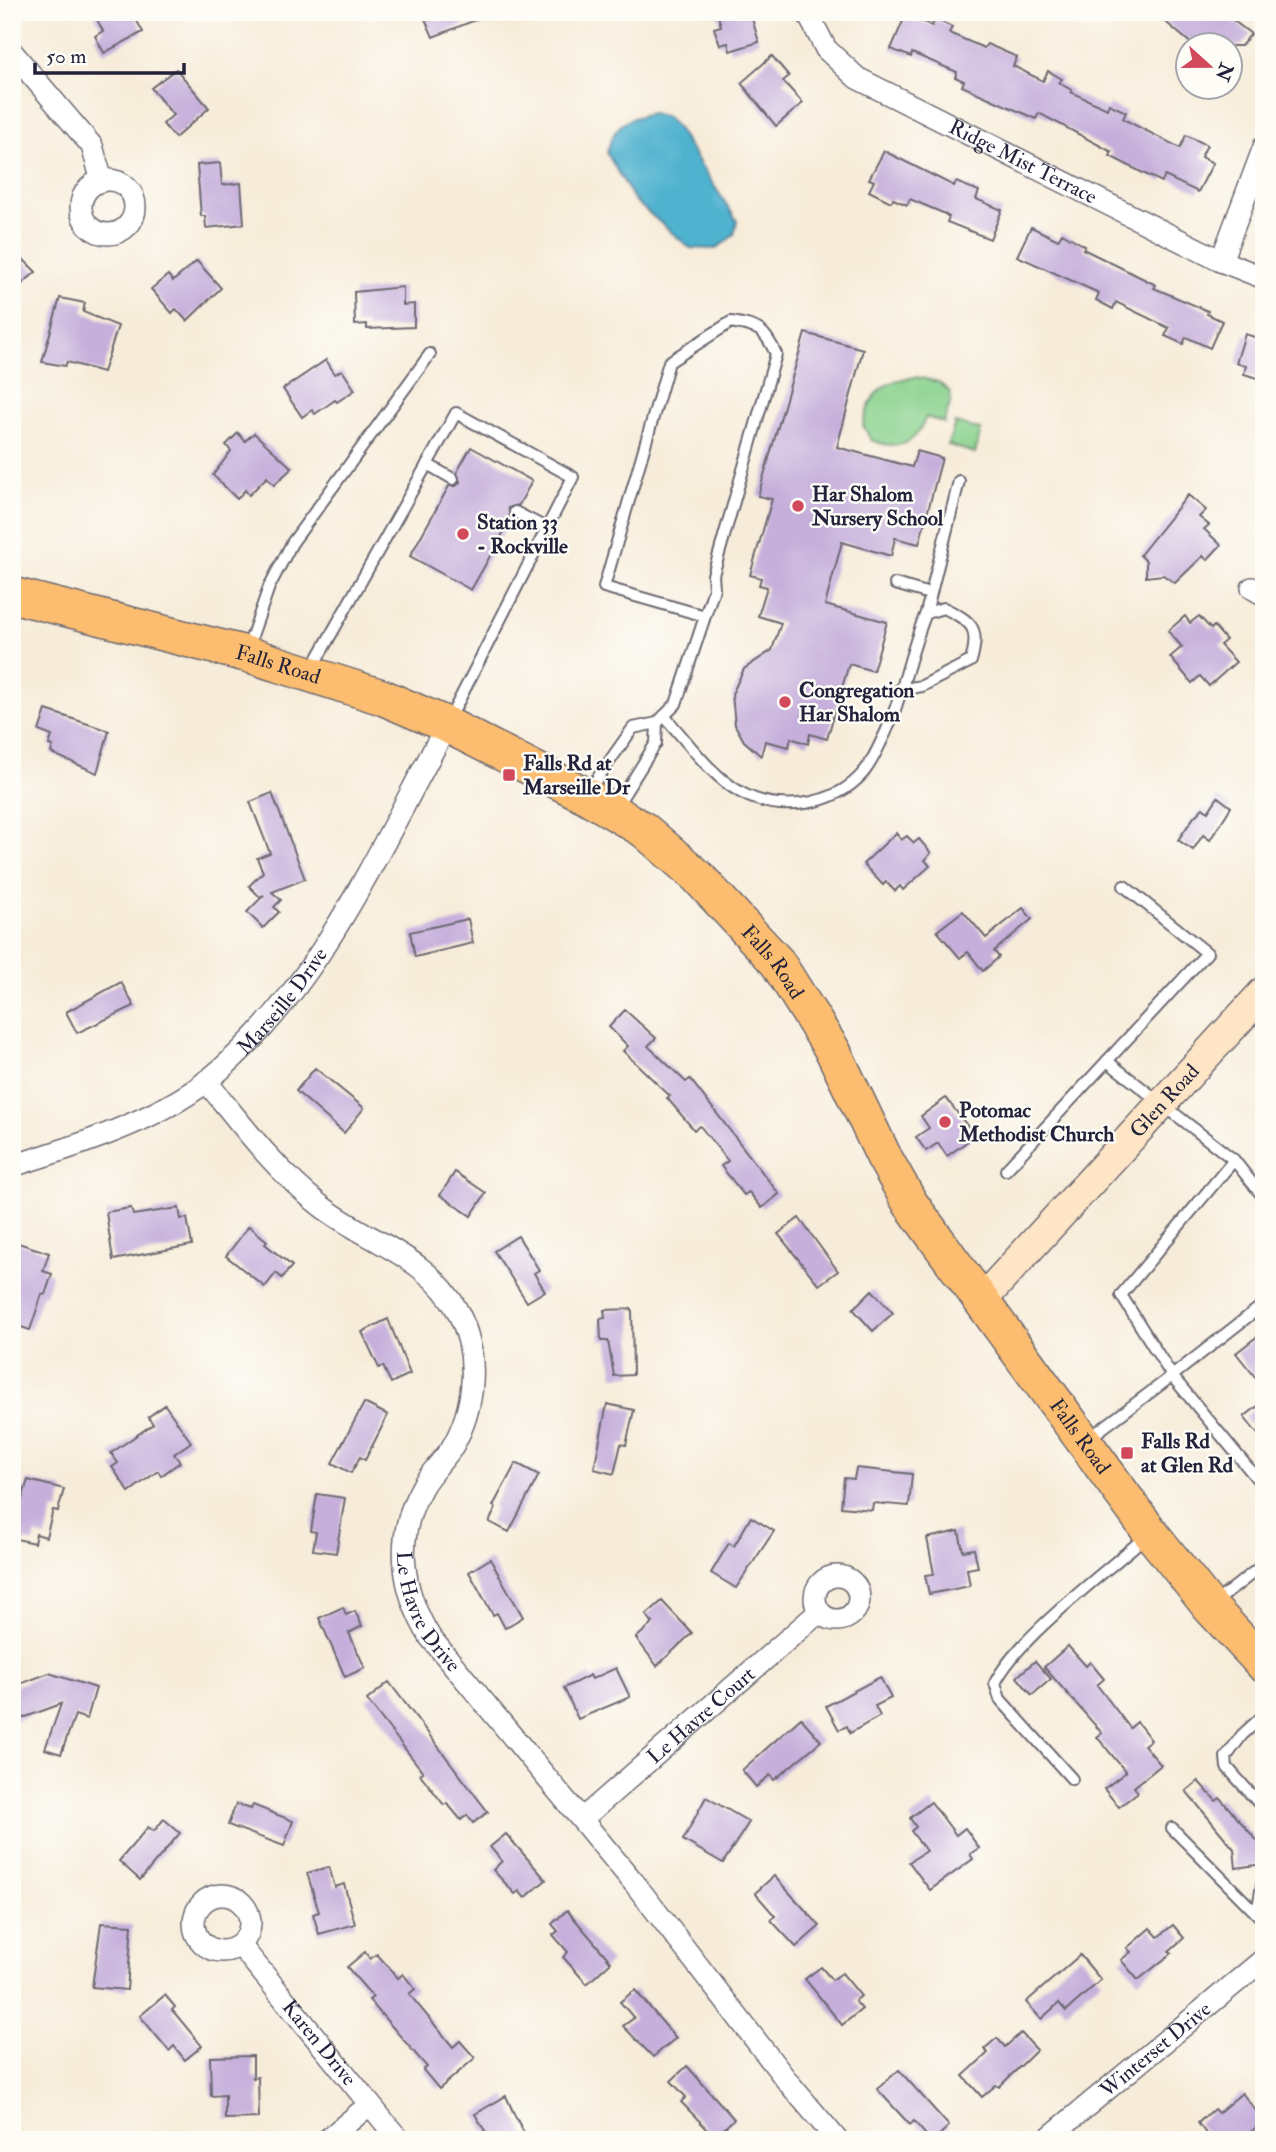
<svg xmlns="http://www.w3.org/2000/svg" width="1276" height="2152" viewBox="0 0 1276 2152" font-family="'IM FELL Double Pica',serif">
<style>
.green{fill:#88d18c;stroke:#557a64;stroke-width:2}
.water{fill:#50b2cf;stroke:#396a85;stroke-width:2}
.building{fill:#c6afdb}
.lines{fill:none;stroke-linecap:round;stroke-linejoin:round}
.service-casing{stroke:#6d6972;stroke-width:14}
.minor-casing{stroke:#6d6972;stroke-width:24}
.secondary-casing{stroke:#6d6972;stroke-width:33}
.primary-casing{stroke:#6d6972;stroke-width:38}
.service{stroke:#fff;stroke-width:10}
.minor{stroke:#fff;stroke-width:21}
.secondary{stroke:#fee5c5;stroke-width:30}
.primary{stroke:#fcbd6f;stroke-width:35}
.poi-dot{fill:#d1495b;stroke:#fdfcf7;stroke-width:2.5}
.labels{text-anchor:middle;stroke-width:5;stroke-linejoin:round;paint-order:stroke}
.street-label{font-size:21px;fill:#22223b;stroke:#fdfcf7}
.poi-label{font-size:21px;font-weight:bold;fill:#22223b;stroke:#fdfcf7;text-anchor:start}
</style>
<rect width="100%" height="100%" fill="#fdfcf7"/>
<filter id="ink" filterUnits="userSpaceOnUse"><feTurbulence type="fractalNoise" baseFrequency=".0143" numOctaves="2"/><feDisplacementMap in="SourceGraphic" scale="14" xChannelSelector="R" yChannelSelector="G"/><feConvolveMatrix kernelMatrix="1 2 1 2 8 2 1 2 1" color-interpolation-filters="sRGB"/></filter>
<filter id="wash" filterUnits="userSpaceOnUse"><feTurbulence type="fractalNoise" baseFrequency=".00686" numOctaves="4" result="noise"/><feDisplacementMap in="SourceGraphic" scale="28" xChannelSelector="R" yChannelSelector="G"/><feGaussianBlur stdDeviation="1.57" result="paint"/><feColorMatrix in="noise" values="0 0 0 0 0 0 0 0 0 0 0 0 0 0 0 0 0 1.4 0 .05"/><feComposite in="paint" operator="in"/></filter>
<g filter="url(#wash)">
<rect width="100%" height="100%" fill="#f7ecd9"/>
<g class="green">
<path d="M916,377L938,382L949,391L951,400L944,423L926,417C915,445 899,451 871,440L863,425C870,394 882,380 916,377Z"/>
<polygon points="955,423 981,430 975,453 948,445"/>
</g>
<path class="water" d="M652,113L666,117L676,127L737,221L734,235L716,249L690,248L635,201L607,153C613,126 625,118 652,113Z"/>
<g id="blocks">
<g class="building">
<polygon points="93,12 132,12 143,32 104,53 95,36 103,31"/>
<polygon points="422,12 492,12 493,13 433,37"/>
<polygon points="717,12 750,12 759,42 730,51 728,43 720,45 714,28 721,26"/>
<polygon points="1154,12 1222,12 1251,34 1241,46 1194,46"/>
<polygon points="906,14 932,26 935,19 952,27 949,33 984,48 987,44 1017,57 1013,66 1043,81 1048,71 1062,79 1059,83 1072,90 1071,92 1107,109 1109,104 1126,112 1123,119 1180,148 1186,135 1207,145 1201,157 1213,163 1198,192 1165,176 1162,182 1143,173 1110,156 1112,152 1039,113 1036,119 962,86 964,81 955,77 957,72 912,53 911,57 891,49"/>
<polygon points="772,56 789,76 783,81 803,103 776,126 741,83"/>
<polygon points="176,69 209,108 175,138 163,124 173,115 151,88"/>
<polygon points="884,151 954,186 956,182 979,191 976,199 1002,210 990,239 947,222 949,217 943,213 910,199 907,205 893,199 891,202 869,191 874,181 869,179"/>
<polygon points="220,163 222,185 241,183 244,224 206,228 205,216 201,216 197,165"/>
<polygon points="1031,227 1058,240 1062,233 1085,246 1083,249 1156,285 1154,288 1208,311 1207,314 1222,321 1210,348 1186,337 1183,344 1165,336 1169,328 1116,302 1113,309 1096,300 1099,293 1017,256"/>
<polygon points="12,248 36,272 12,292"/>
<polygon points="197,261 221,288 187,321 176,309 172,313 151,289 168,275 173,281"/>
<polygon points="403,287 403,305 414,304 414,327 367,329 367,324 355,325 354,292"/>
<polygon points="60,298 85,303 83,312 118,326 103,372 67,362 65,366 42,362"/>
<polygon points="805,333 863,349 837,447 912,467 917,451 942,458 919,544 895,538 891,556 842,542 825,605 887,622 873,671 849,664 827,739 810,734 808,744 791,738 789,747 765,741 761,756 744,741 735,725 732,694 744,669 772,650 781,623 758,616 767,587 759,585 761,578 750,575 772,499 758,496"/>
<polygon points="1245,334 1264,340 1264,380 1244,374 1246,366 1236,363"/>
<polygon points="326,360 335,374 342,370 355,390 337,402 335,400 315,414 312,410 302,417 283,389"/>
<polygon points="238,433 245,441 254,433 292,468 274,485 267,477 249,495 245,490 237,499 213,475 231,451 226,445"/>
<polygon points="471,447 532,481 519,505 508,508 511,519 471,590 410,556 449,486 456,486 460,482 457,472"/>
<polygon points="1188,495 1206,510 1199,517 1209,525 1204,529 1221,545 1207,560 1203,556 1175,583 1163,575 1146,577 1146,561 1140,555"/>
<polygon points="1185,616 1190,623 1199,616 1211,629 1214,626 1226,640 1220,645 1236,662 1209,686 1200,676 1192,683 1170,657 1182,647 1168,631"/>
<polygon points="46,710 109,731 97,773 51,753 53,746 49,745 52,736 39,731"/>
<polygon points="272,793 305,879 272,892 281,900 274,907 279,912 263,928 247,912 264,895 260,897 249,886 263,872 257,858 270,853 250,802"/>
<polygon points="1218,797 1231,807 1210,840 1203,835 1193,850 1178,840 1194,817 1203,808 1208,812"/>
<polygon points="896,833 901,840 907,836 914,843 919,839 931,853 925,860 930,866 903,890 900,886 895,891 886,882 883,885 863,864"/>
<polygon points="1023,908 1032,919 994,951 999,957 983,971 968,952 960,958 937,931 963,911 986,938"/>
<polygon points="468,919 473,943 415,957 410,932"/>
<polygon points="121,982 134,1006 77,1033 66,1012"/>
<polygon points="625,1010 656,1038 648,1046 686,1082 690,1079 779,1194 762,1208 749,1192 744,1195 721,1166 728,1161 700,1126 694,1130 667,1098 670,1096 623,1051 628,1046 609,1027"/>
<polygon points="315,1068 364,1108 344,1133 296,1091"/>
<polygon points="946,1098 975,1136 947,1156 938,1143 926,1151 916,1137 929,1128 921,1116"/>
<polygon points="455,1172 486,1193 471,1216 440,1195"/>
<polygon points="131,1208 133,1215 179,1208 181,1219 187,1218 192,1245 113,1260 106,1212"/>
<polygon points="799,1218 838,1271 819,1285 778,1234"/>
<polygon points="249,1226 267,1241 265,1244 292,1266 282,1278 276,1273 265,1287 226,1256"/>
<polygon points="518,1236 539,1270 534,1273 545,1291 527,1302 494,1251"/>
<polygon points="12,1241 49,1253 43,1271 52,1274 45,1295 42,1294 30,1330 12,1324"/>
<polygon points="872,1290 893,1313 873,1331 853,1309"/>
<polygon points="632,1309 633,1375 614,1376 608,1341 601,1341 600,1319 605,1318 604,1310"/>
<polygon points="388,1319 410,1374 391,1383 383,1366 379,1368 362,1332"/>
<polygon points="1264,1331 1264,1388 1236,1353"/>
<polygon points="1264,1401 1264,1442 1244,1417"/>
<polygon points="364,1403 388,1415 365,1460 360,1457 351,1473 332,1463"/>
<polygon points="607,1404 634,1410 626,1445 621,1444 614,1474 594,1469"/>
<polygon points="165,1405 191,1442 174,1454 180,1462 161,1476 158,1471 129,1492 112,1467 118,1463 111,1453 153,1424 148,1417"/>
<polygon points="516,1463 539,1475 509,1532 489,1522 496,1508 493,1506"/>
<polygon points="856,1468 912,1474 909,1506 873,1503 872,1510 841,1507 844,1478 854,1479"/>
<polygon points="28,1480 64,1489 58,1511 53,1510 46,1537 36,1534 34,1543 12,1538 12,1514 17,1515"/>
<polygon points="317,1494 345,1498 336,1553 313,1550 316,1532 311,1531"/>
<polygon points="751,1517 774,1531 736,1588 711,1573 729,1543 734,1546"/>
<polygon points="959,1531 963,1551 974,1549 978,1567 967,1569 970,1586 929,1594 925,1575 934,1574 927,1538"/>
<polygon points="490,1559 523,1617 505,1628 497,1613 493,1615 469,1572"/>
<polygon points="662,1601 692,1633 657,1666 636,1638 653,1623 646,1615"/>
<polygon points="343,1607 346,1615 355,1611 362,1626 349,1633 365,1668 345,1677 319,1618"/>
<polygon points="1068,1646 1086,1666 1090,1662 1104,1679 1097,1685 1130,1728 1137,1722 1151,1740 1144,1745 1161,1765 1134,1787 1138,1792 1119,1807 1104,1789 1126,1772 1097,1737 1102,1733 1044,1667"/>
<polygon points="1035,1661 1051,1679 1032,1695 1017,1677"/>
<polygon points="616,1668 630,1697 578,1719 564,1688 590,1675 592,1679"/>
<polygon points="49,1673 96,1688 87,1719 75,1715 61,1754 45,1749 61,1704 12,1722 12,1687"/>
<polygon points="880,1677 891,1698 875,1706 880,1716 850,1733 847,1726 839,1730 826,1706"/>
<polygon points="389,1682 488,1812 473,1823 467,1815 461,1820 447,1803 444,1805 420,1774 423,1772 367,1700"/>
<polygon points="801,1718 821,1741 774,1780 770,1775 756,1787 742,1770"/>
<polygon points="1198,1781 1216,1801 1220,1798 1260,1844 1263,1864 1236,1868 1234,1849 1186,1791"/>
<polygon points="706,1797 749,1822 723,1863 683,1840"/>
<polygon points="931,1802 956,1835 965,1828 979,1848 970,1854 973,1859 930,1890 909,1862 926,1851 911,1831 916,1827 910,1818"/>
<polygon points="236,1804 251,1809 253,1805 293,1821 284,1846 228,1825"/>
<polygon points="164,1819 180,1833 140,1880 119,1861 148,1827 154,1831"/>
<polygon points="506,1834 546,1880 525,1898 519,1891 515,1894 493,1870 502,1861 490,1847"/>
<polygon points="329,1867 335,1887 344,1884 355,1924 319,1934 313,1914 319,1912 307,1873"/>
<polygon points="774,1876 820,1926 796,1947 771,1920 775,1916 755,1893"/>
<polygon points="567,1910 611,1962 587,1984 563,1957 568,1952 553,1935 558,1931 552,1924"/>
<polygon points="101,1923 132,1925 127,1990 92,1987"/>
<polygon points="1173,1925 1184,1938 1169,1951 1172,1953 1138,1980 1121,1960 1131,1952 1127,1948 1150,1928 1158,1937"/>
<polygon points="365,1952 370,1959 377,1954 398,1978 403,1974 415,1989 409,1994 453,2047 460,2041 475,2058 439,2089 423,2070 427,2067 369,2000 373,1997 347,1967"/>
<polygon points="1080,1955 1101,1980 1066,2011 1059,2003 1041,2019 1026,2002"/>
<polygon points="821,1967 832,1980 842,1973 861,1996 855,2001 862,2009 842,2025 805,1979"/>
<polygon points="635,1990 676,2038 653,2057 623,2026 634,2018 620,2002"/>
<polygon points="165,1995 175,2007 172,2010 202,2046 185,2060 174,2046 169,2051 140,2016"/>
<polygon points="1021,2033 1037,2050 999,2087 996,2085 982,2097 963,2076 988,2053 984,2049 997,2038 1005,2047"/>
<polygon points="253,2056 253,2078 258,2077 259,2118 225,2119 225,2095 211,2096 210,2057"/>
<polygon points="687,2066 734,2119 715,2137 681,2102 686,2097 671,2081"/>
<polygon points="899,2070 949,2126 934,2140 930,2140 914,2121 910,2125 877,2089"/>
<polygon points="1242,2093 1264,2121 1241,2140 1211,2140 1198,2123 1214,2109 1218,2113"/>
<polygon points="506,2096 515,2116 528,2140 490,2140 475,2114"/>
</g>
</g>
</g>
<g filter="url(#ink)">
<use href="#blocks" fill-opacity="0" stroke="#6d6972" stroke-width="2"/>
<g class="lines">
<defs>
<g id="service">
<polyline points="427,464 453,479"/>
<polyline points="515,512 546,528"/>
<polyline points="895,584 930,594"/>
<polyline points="926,613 959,481"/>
<polyline points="247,650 269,587 292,543 430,354"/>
<polyline points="311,670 456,413 573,477 449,720"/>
<path d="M664,716C687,741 710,775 740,792C778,814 835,806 863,773C871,764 877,750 882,740C902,701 909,654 926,613L944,608C973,622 980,628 971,661L922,686L899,690"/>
<path d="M587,793L633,728L657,723L676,704L714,589L713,575L776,354C764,328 759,327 731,322L669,362L604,587L705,616"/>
<polyline points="616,807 656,743 657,723"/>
<polyline points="1107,1061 1234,1160 1264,1198"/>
<polyline points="1234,1160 1121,1295 1172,1376 1264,1304"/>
<polyline points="1006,1170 1207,953 1124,886"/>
<polyline points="1088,1439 1172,1376 1264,1487"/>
<polyline points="1212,1605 1264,1564"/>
<polyline points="1264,1715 1242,1735 1226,1757 1227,1767 1264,1809"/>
<path d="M1072,1779L1000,1699L995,1683C1017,1638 1106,1572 1146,1536"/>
<polyline points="1172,1828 1264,1921"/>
<polyline points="1257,1913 1264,1874"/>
</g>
<g id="minor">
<path id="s1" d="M807,12L826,49L857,78L1221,261L1264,278"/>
<polyline points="12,52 92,146 102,181"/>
<circle cx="108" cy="207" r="27"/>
<polyline points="1221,261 1264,147"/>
<polyline points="1252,588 1264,595"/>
<path id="s2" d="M206,1081C242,1125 276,1171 321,1206C366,1241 430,1257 458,1312C480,1354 476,1408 451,1449C442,1462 430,1473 422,1487C394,1537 401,1590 430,1637L635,1884L788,2082L837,2140"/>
<path id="s3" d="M12,1166C74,1147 156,1121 207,1081C320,990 379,848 447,725"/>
<circle cx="837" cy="1598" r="22"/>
<path id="s4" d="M582,1819L819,1612"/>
<circle cx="222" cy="1923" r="28"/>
<path id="s5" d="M240,1945L399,2140"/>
<polyline points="327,2140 369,2105"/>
<path id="s6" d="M1046,2140L1264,1959"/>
</g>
<g id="secondary">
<path id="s7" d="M980,1302L1264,992"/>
</g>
<g id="primary">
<path id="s8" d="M12,595L246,654L382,697L447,725L585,795L644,830L697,876L777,962L833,1051L884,1157L910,1203L1150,1532L1210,1607L1264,1665"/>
</g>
</defs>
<use href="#service" class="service-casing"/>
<use href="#minor" class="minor-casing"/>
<use href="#secondary" class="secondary-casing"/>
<use href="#primary" class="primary-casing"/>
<use href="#service" class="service"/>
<use href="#minor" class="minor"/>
<use href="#secondary" class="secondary"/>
<use href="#primary" class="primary"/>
</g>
</g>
<g class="poi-dot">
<circle cx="798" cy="506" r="7"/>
<circle cx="463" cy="534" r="7"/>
<circle cx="785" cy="702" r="7"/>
<rect x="502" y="768" width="14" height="14" rx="3.5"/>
<circle cx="945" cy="1122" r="7"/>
<rect x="1120" y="1446" width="14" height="14" rx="3.5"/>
</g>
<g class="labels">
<g class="street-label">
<text dy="7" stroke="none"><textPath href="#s1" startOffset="270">Ridge Mist Terrace</textPath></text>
<text dy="7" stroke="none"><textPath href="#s8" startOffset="275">Falls Road</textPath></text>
<text dy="7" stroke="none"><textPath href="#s8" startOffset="863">Falls Road</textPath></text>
<text dy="7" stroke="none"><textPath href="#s3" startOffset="324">Marseille Drive</textPath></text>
<text dy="7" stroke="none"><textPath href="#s7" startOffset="273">Glen Road</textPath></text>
<text dy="7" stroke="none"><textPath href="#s8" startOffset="1430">Falls Road</textPath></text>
<text dy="7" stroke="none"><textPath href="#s2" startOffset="670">Le Havre Drive</textPath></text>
<text dy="7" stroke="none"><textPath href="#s4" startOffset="158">Le Havre Court</textPath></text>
<text dy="7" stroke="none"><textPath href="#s5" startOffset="126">Karen Drive</textPath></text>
<text dy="7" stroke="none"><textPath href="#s6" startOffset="142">Winterset Drive</textPath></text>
</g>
<g class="poi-label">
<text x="812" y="501">Har Shalom<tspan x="812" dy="24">Nursery School</tspan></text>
<text x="477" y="529">Station 33<tspan x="477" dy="24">- Rockville</tspan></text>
<text x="799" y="697">Congregation<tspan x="799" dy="24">Har Shalom</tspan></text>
<text x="523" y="770">Falls Rd at<tspan x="523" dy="24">Marseille Dr</tspan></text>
<text x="959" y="1117">Potomac<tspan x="959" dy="24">Methodist Church</tspan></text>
<text x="1141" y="1448">Falls Rd<tspan x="1141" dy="24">at Glen Rd</tspan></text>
</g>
</g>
<rect width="1276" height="2152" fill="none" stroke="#fdfcf7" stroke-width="42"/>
<g transform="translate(1209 66) rotate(111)"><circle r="33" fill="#fdfcf7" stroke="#a5a5ac" stroke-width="2"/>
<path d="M0-5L12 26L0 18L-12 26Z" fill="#d1495b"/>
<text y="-10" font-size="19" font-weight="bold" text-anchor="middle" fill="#22223b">N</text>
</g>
<path d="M35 63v10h149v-10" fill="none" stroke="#22223b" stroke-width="3.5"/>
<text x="46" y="63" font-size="21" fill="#22223b" stroke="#fdfcf7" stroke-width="5" paint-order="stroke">50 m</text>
</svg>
